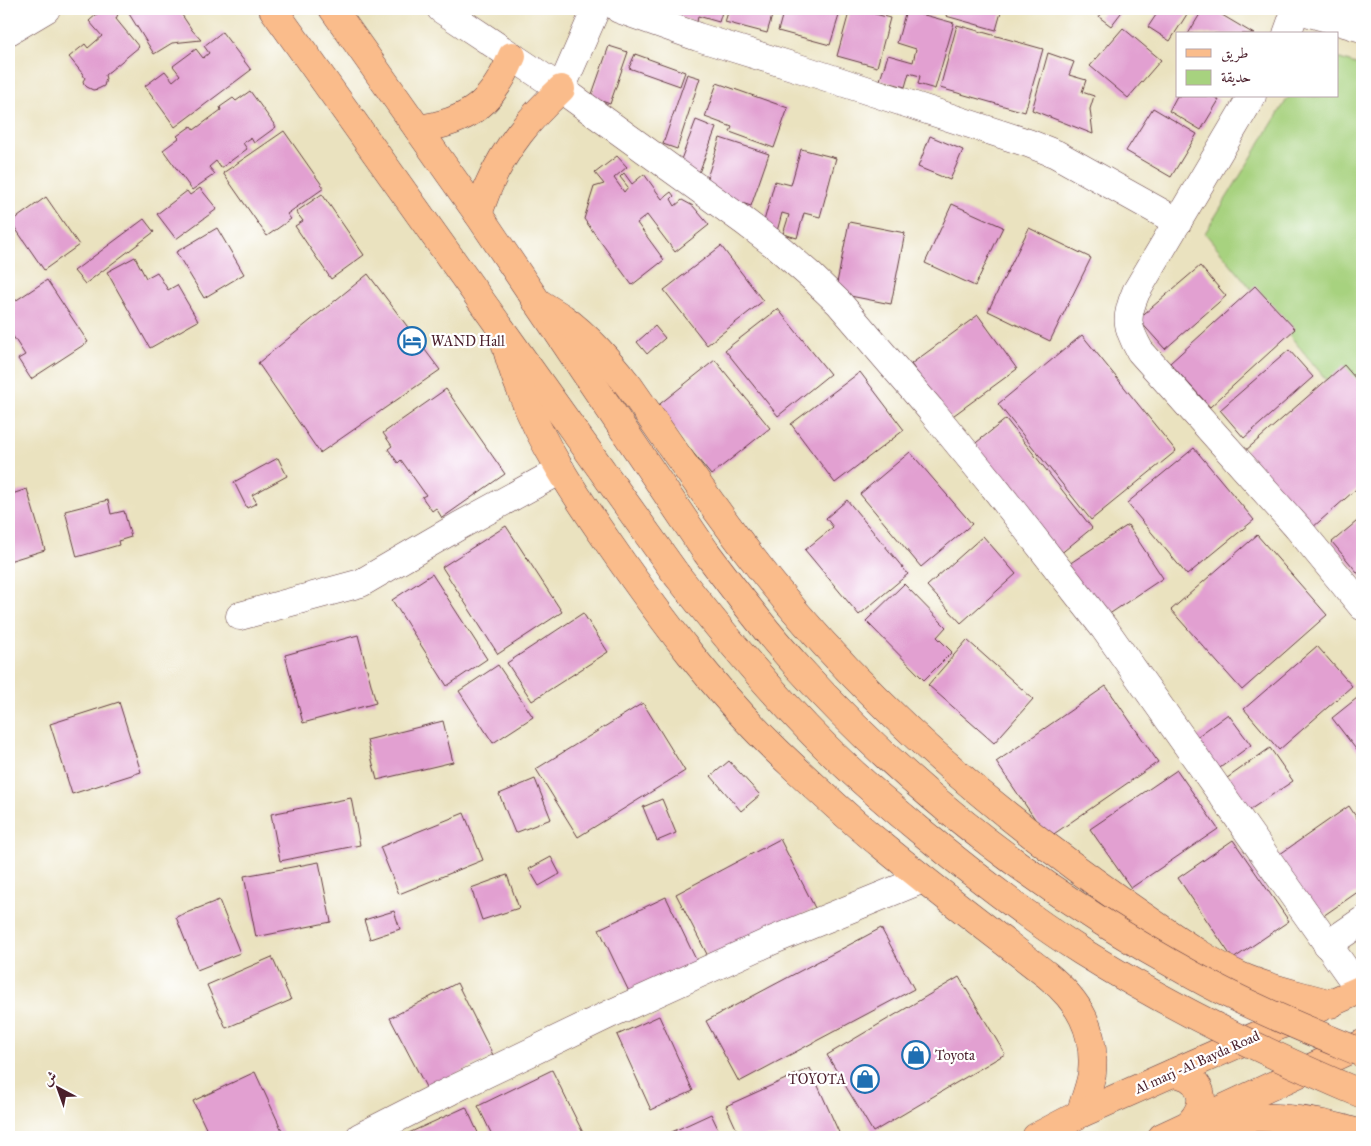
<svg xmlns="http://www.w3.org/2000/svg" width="1371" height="1146" viewBox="0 0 1371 1146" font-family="'IM FELL Great Primer',Amiri,serif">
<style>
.green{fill:#a7d27f;stroke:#787855}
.building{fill:#e2a0d1}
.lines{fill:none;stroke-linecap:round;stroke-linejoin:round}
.street-casing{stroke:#623c41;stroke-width:29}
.primary-casing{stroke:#623c41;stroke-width:29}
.highway-casing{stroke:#623c41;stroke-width:29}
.street{stroke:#fff;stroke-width:28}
.primary{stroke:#fabc8b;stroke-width:28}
.highway{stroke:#fabc8b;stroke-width:28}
.primary-bridge-casing{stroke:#623c41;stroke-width:29;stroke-linecap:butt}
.primary-bridge{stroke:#fabc8b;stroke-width:28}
.labels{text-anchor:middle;stroke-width:4.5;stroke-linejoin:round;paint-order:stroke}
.poi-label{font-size:14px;fill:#4a1f2b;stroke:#fff;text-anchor:start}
.street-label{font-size:14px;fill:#4a1f2b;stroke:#fff}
</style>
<rect width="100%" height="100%" fill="#fff"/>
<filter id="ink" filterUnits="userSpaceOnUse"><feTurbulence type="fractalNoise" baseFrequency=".02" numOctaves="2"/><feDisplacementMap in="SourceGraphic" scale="10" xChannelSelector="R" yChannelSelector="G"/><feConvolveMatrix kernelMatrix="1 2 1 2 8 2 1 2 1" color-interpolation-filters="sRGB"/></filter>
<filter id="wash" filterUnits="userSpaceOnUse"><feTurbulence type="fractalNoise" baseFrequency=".0096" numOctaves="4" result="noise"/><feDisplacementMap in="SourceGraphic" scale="20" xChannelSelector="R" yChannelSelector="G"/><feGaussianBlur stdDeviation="1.12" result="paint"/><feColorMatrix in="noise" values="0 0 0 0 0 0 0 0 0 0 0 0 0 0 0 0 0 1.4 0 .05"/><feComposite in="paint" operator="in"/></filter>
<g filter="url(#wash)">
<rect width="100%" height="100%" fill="#eae2bf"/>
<polygon class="green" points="1337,58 1362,66 1362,423 1205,233 1289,96 1337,96"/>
<g id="blocks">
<g class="building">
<polygon points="98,9 116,10 118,14 116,19 139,47 105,75 106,79 104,86 98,89 93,90 87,87 84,84 83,81 85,78 82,73 69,57 85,44 88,48 102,36 89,21 97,14"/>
<polygon points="126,9 178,9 192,30 201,40 172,43 154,54"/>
<polygon points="672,9 723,9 719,22 698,16 697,22 670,15"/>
<polygon points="729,9 774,9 767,33 725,22"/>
<polygon points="784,9 841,9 830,45 778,31"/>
<polygon points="850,9 857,9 890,18 877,67 837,56"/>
<polygon points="948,9 1002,9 996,30 946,16"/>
<polygon points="1105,9 1124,9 1111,26 1099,17"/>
<polygon points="1160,9 1185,9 1189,11 1170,41 1148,27"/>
<polygon points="1203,9 1212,9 1254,34 1188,34"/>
<polygon points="906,10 954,23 935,89 918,84 920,76 909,73 905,87 880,80 888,55 913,62 916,49 897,43"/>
<polygon points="957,25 1043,49 1025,112 940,88"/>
<polygon points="1123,28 1161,60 1128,98 1090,66"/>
<polygon points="222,32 251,70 175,127 145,86 165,71 173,81 180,75 173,66 196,49 203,58 209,53 204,46"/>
<polygon points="609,46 628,52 610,104 591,97"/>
<polygon points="1048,53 1074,62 1069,75 1086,80 1082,92 1094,96 1090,109 1093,134 1032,110"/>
<polygon points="635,54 685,72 680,86 629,68"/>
<polygon points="687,74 700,78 677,149 663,144"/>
<polygon points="717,83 788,108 774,148 730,132 732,127 705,117"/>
<polygon points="250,91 276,127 254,143 251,138 243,143 247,149 221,168 216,161 209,167 215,174 192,190 163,150 179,138 177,136 191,126 194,130 221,110 220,107 233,98 236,101"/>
<polygon points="1177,96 1213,96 1219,100 1201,130 1169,111"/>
<polygon points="1153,108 1197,134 1171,177 1126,151"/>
<polygon points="696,120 716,128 697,178 677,170"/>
<polygon points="284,131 324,188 287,214 291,219 267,236 223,173"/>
<polygon points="930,136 963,150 950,180 918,167"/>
<polygon points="720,138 769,154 751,206 703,190"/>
<polygon points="801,149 836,158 820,217 804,213 797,238 783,234 789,215 782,213 776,235 761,232 775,181 791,185"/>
<polygon points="617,156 627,167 614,178 624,192 628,187 620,177 624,173 632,184 644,174 662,199 671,192 674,196 671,199 675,206 682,200 693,206 709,225 675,252 647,215 637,223 664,260 632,285 584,219 594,187 604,184 595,173"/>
<polygon points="200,188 217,209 176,239 157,214 187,191 190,195"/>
<polygon points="322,194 364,255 331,279 295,226 303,221 296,212"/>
<polygon points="46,197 79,245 44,270 11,222"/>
<polygon points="952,204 1003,227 975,286 925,263"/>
<polygon points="144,219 154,232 85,284 74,271"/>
<polygon points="849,222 905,233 891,304 835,293"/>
<polygon points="217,228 244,274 204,298 176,252"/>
<polygon points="1029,228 1091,258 1050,341 988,311"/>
<polygon points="721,246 763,301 707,345 664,290"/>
<polygon points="135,257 146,278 157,272 168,290 177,285 198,321 150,348 107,272"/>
<polygon points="1200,266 1226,296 1165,349 1138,319"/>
<polygon points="368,274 440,370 320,453 258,363"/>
<polygon points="47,280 88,342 31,379 18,359 25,355 9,330 9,305"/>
<polygon points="1255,286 1295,329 1210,407 1170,363"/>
<polygon points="778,309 830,374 778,416 725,350"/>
<polygon points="978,315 1017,369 950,418 911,364"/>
<polygon points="655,326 665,338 647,354 637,342"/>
<polygon points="1082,335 1176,451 1091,520 998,404"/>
<polygon points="1289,350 1313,377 1244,438 1220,410"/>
<polygon points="715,360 770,428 711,475 656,407"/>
<polygon points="1344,365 1362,386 1362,484 1312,528 1245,451"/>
<polygon points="860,372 904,430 835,483 791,424"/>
<polygon points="446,389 505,474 442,518 436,508 432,511 422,497 426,495 401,460 398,463 388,449 392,446 383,433"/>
<polygon points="1006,419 1092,528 1059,555 972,446"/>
<polygon points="1194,448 1254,520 1187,575 1127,503"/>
<polygon points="910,452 972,524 921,567 860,494"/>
<polygon points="278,458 287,476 252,495 257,503 247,508 234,482"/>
<polygon points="27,489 45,550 9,561 9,495"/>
<polygon points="108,500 111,514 124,511 131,537 118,541 119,545 77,557 65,511"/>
<polygon points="847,500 908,574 859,615 805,550 833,527 826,518"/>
<polygon points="1362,517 1362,578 1332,542"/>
<polygon points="1128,525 1163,578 1102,619 1066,566"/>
<polygon points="506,526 562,612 498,654 442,567"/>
<polygon points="1257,535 1327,615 1242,690 1171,610"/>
<polygon points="983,536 1016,574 961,623 927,586"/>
<polygon points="432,574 487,659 447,686 392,600"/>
<polygon points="904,584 946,627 937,637 952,652 924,680 866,621"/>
<polygon points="583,613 608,652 532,701 507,663"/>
<polygon points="358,635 376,703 303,723 285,655"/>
<polygon points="967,640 1033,699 994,743 928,685"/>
<polygon points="1317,646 1352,686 1279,750 1244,709"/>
<polygon points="498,665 533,717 493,743 459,691"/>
<polygon points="1106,686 1158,762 1048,838 996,762"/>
<polygon points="1362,694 1362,757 1332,718"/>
<polygon points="119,702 141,772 72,794 50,724"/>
<polygon points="643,703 685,771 578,837 536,769"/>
<polygon points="1228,714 1251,745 1213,773 1190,742"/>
<polygon points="443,721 453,762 377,780 367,740"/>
<polygon points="1270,748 1293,781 1242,815 1220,783"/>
<polygon points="729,761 760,795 741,811 711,776"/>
<polygon points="1177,770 1218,829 1131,888 1090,829"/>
<polygon points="535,779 551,819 515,833 499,794"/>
<polygon points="351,798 360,845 280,861 271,814"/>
<polygon points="662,799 676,833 657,841 643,807"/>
<polygon points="1349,806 1362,826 1362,889 1313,923 1270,861"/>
<polygon points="464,813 483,860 399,894 380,847"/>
<polygon points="780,839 815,908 711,962 676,894"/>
<polygon points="1233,840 1289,921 1233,959 1178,878"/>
<polygon points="551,857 560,874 539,886 529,869"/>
<polygon points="319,862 331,922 256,937 244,876"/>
<polygon points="507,875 519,908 482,920 471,888"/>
<polygon points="666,897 700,968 633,1000 599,929"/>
<polygon points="219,900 240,953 197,970 176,917"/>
<polygon points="394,911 400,929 370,939 364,920"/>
<polygon points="881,928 914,989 739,1082 706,1021"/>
<polygon points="272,957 291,1000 226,1028 207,985"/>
<polygon points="959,977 1005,1054 873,1132 827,1055"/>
<polygon points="457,983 493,1055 427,1089 390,1018"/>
<polygon points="659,1016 693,1091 651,1110 617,1035"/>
<polygon points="810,1068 841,1137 740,1137 726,1106"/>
<polygon points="552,1070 585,1137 493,1137 478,1106"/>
<polygon points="255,1072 285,1137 210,1137 193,1101"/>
<polygon points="466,1107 480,1137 400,1137"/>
<polygon points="711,1114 722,1137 661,1137"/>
</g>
</g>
</g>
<g filter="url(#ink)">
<use href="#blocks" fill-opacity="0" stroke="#623c41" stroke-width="1"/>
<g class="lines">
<defs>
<g id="street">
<polyline points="441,9 561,89 745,222 779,248 811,276 839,303 930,409 994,487 1104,628 1360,990"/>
<polyline points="619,9 698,37 808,71 1028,143 1056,154 1178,222"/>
<polyline points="1296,9 1362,28"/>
<polyline points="9,31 46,9"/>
<polyline points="1287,34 1296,9"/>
<polyline points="561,89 596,9"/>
<path d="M1252,96L1136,292C1125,318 1126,326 1140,351L1298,528L1362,606"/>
<polyline points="240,616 361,583 459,526 561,470"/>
<polyline points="1327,945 1362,921"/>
<polyline points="360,1137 450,1091 610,1014 771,941 923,879"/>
</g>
<g id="primary">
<polyline points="273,9 676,574"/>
<polyline points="333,9 478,214 706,552"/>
<path d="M418,129C469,122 493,103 512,56"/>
<path d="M478,214C482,204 485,194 489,185C506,146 530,118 561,89"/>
<path d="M536,301C545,307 554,312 563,318C589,337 609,361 629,386C668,442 707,499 749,554C841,675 957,781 1080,871C1107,891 1134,910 1162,929C1187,946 1212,963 1240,976C1269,989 1301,995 1331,1004"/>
<path d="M502,331C507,350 512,370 520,388C541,444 576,496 610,545C660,617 715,691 778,752C812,784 847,818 884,847C937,891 992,932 1047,975C1079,1001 1096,1030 1092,1073C1090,1087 1084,1101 1080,1114"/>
<path d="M1199,1122C1258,1114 1305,1116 1362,1134"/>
</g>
<g id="highway">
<path d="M1173,1073C1202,1077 1210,1101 1190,1123"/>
<polyline points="1036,1137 1080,1114 1362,989"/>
<polyline points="1162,1137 1362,1044"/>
</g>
</defs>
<use href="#street" class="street-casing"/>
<use href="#primary" class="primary-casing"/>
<use href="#highway" class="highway-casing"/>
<use href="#street" class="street"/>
<use href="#primary" class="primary"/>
<use href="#highway" class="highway"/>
<defs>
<g id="primary-bridge">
<path d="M706,552C735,591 765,631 798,667C911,792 1046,895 1194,976C1248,1006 1305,1029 1362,1053"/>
<path d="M676,574C723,634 771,692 825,746C856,777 889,805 923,833C974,875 1026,916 1081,951C1170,1007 1265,1053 1362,1094"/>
</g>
</defs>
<use href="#primary-bridge" class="primary-bridge-casing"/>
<use href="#primary-bridge" class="primary-bridge"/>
</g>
</g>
<defs>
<symbol id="hotel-ring" viewBox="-11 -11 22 22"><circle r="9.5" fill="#fff" stroke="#1f6fb2" stroke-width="1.5"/><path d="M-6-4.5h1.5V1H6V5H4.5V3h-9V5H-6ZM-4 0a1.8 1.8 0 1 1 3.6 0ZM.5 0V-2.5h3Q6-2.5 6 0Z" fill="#1f6fb2"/></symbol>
<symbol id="shop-ring" viewBox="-11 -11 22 22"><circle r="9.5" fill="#fff" stroke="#1f6fb2" stroke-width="1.5"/><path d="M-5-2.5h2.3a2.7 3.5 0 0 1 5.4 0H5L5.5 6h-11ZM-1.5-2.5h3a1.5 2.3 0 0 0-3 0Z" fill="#1f6fb2"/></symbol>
</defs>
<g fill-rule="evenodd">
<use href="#hotel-ring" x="396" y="325" width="32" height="32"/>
<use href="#shop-ring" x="900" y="1039" width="32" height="32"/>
<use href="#shop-ring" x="849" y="1063" width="32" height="32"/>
</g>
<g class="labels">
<g class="poi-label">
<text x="431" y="346">WAND Hall</text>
<text x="935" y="1060">Toyota</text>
<text x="846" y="1084" text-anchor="end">TOYOTA</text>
</g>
<g class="street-label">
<text transform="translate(1197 1062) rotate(-24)" y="5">Al marj -Al Bayda Road</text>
</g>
</g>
<rect width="1371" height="1146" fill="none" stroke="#fff" stroke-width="30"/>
<rect x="1176" y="32" width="162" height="65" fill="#ffffff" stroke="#b7a5aa"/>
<rect x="1186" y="49" width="25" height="8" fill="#fabc8b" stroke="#b7a5aa"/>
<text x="1221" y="58" font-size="15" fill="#4a1f2b">طريق</text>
<rect x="1186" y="70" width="25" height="15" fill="#a7d27f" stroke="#b7a5aa"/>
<text x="1221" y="82" font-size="15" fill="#4a1f2b">حديقة</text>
<g transform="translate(58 1088) rotate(319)" stroke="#ffffff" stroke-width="4" paint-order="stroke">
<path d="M0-4L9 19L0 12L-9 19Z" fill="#4a1f2b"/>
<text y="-8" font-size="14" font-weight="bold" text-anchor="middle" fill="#4a1f2b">ش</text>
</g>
</svg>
